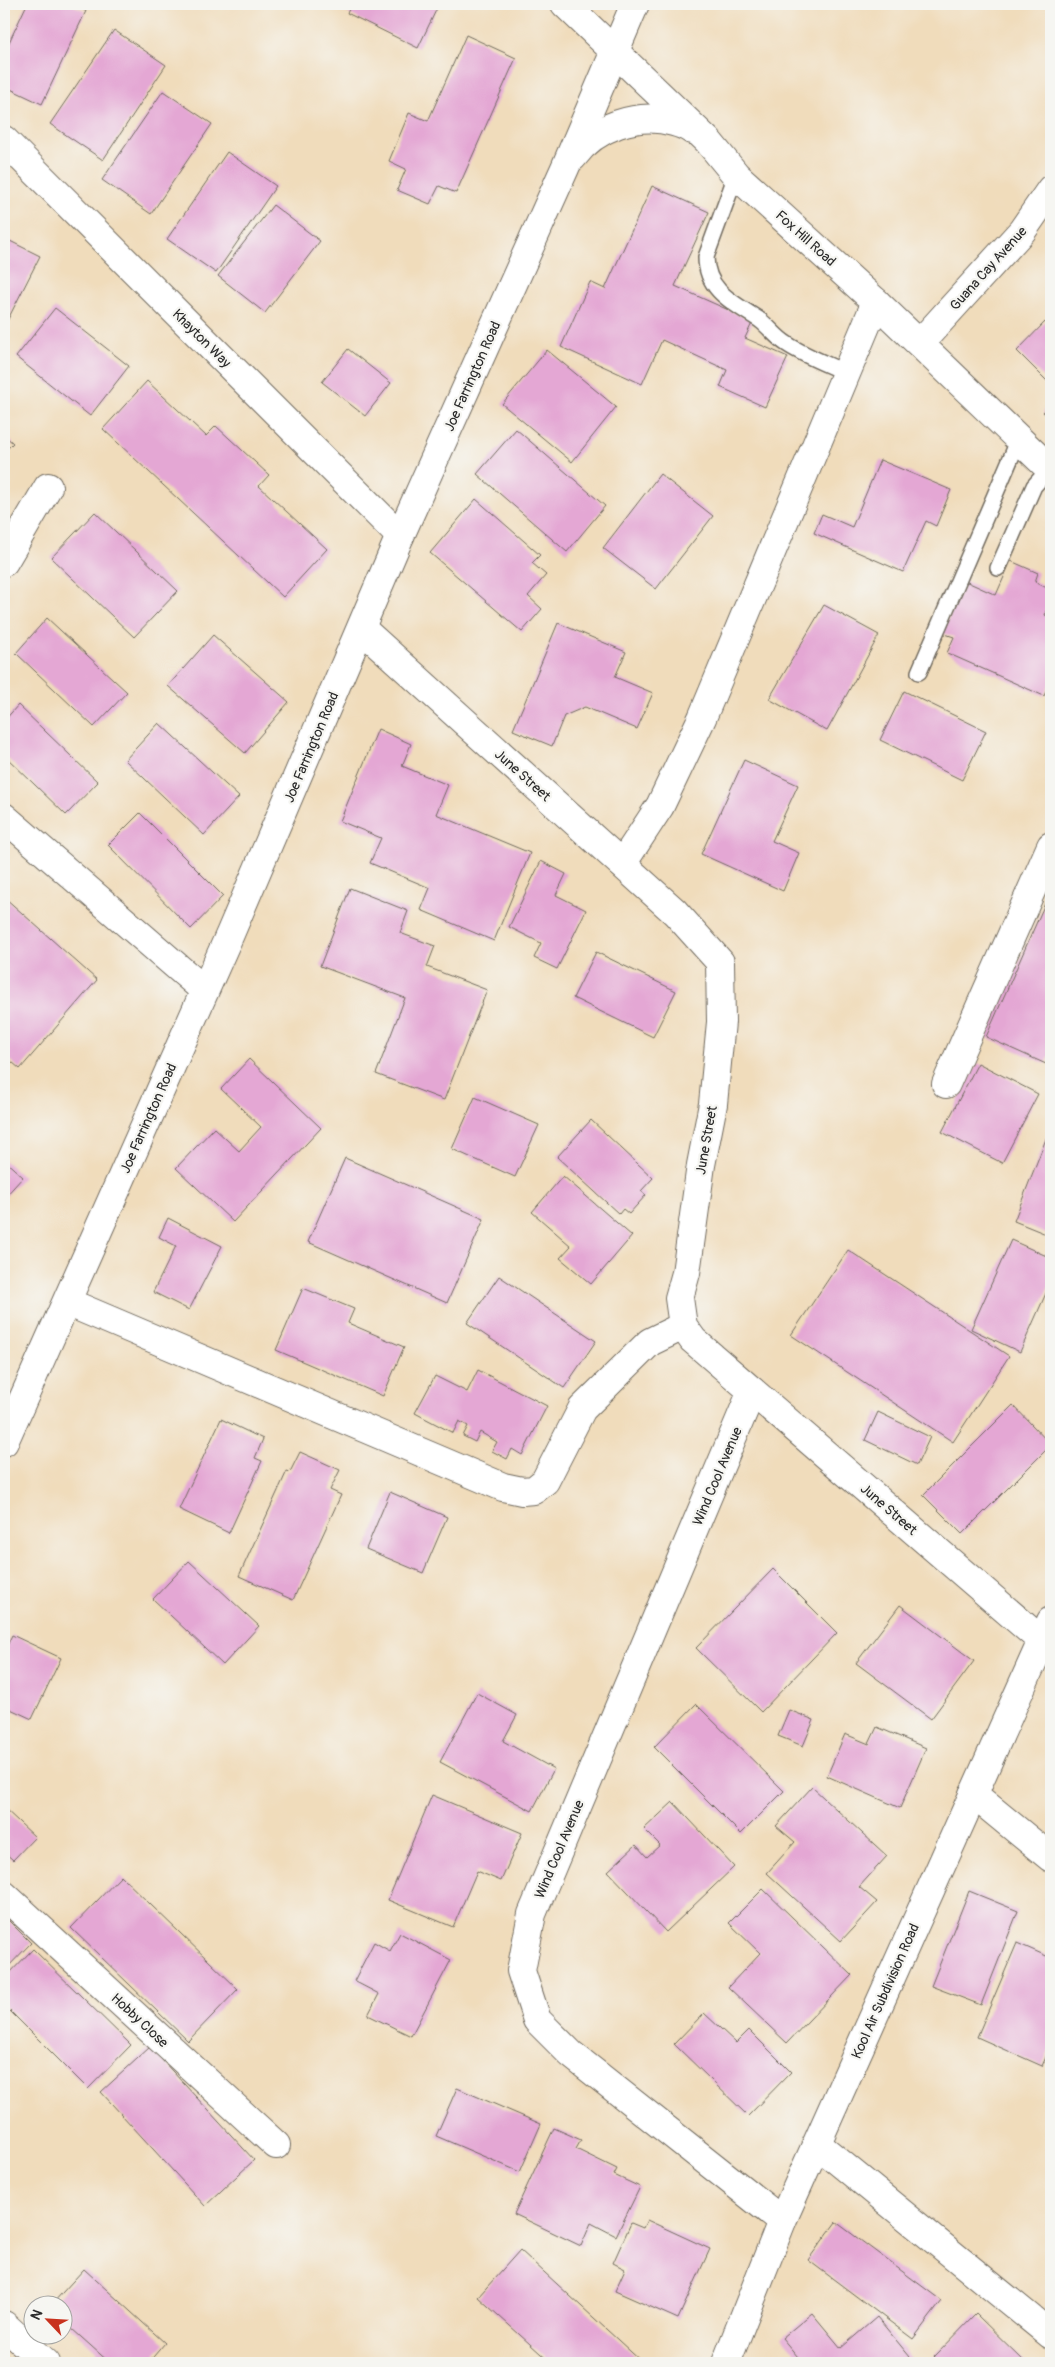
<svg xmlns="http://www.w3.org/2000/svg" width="1055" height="2367" viewBox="0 0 1055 2367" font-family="Pangolin,sans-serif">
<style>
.building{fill:#e4a7d4}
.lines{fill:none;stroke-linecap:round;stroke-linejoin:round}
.lane-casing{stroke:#70695d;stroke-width:18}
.street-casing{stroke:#70695d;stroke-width:30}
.secondary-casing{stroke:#70695d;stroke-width:30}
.lane{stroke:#fff;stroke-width:15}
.street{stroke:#fff;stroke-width:28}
.secondary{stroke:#fff;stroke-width:28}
.labels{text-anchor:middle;stroke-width:4.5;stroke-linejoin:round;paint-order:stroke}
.street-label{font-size:14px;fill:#2b2b2b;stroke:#f6f6f2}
</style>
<rect width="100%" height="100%" fill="#f6f6f2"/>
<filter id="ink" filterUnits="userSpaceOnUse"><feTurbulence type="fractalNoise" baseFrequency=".02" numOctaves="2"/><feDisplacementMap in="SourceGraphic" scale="10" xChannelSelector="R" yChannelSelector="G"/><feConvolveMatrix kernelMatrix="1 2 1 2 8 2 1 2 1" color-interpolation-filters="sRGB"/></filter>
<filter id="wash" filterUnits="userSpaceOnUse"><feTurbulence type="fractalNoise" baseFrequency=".0096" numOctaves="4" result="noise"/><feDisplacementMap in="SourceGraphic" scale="20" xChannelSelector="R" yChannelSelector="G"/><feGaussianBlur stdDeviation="1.12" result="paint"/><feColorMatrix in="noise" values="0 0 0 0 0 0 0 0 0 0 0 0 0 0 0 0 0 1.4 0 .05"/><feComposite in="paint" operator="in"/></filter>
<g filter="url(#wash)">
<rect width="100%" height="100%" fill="#f0dcbb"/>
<g id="blocks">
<g class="building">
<polygon points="27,4 70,4 86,11 42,104 4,86 4,53"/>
<polygon points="352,4 439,4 418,48 347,13"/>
<polygon points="114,30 166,65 103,160 50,124"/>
<polygon points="466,35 516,58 456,193 439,186 430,204 397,190 406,169 389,161 409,113 428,121"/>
<polygon points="163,91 212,124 151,214 102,180"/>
<polygon points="227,152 276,186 216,273 167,239"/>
<polygon points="652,186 709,212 675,286 753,321 745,338 788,357 765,407 720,387 727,370 662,340 642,384 561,347 590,282 605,289"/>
<polygon points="273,205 320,241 265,313 218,276"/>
<polygon points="4,238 40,256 4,327"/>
<polygon points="55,308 129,366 90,416 16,357"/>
<polygon points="1045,322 1051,328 1051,385 1017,351"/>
<polygon points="348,349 391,383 365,416 322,382"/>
<polygon points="547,350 616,407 572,462 502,404"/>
<polygon points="147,381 206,436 216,426 269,475 259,486 327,549 283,597 103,429"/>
<polygon points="1051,404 1051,420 1043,412"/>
<polygon points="516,429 605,506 567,552 477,474"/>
<polygon points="4,435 13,443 4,452"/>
<polygon points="880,460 951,490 936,526 926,521 903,572 814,533 822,514 852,527"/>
<polygon points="660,474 713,516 656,589 603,548"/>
<polygon points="476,499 540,555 532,563 546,575 528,596 542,609 522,632 430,553"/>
<polygon points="95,512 178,591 134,637 51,558"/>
<polygon points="1011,561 1038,573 1035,582 1051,590 1051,601 1045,615 1051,618 1051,680 1044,696 947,653 954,637 942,633 965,581 996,595"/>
<polygon points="824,605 879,635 827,731 769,699"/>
<polygon points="47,618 127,692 94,727 16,653"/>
<polygon points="558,623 626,652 615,677 653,693 637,729 585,707 564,716 552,746 513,730"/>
<polygon points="213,635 289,702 245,753 168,686"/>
<polygon points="904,691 986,731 962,780 880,740"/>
<polygon points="18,705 98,782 66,815 4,755 4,721"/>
<polygon points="159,723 239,797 204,835 125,760"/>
<polygon points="378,729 411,744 402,766 448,785 436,814 530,853 494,941 421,910 430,888 370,863 381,838 340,821"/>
<polygon points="744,760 798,785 772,841 799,853 783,891 701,854"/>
<polygon points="140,813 223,896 191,929 108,845"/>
<polygon points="541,861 566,874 556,895 586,910 557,969 534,958 541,943 509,927"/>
<polygon points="350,888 408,911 400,933 435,946 427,967 487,990 444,1100 376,1074 405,998 320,966"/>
<polygon points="1051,890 1051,1053 1046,1064 986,1037"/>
<polygon points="4,897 97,980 20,1069 4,1055"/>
<polygon points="596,952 676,991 653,1037 573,998"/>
<polygon points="249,1059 321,1128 233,1222 176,1168 214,1128 239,1151 261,1127 221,1089"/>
<polygon points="978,1063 1038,1094 1002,1163 942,1132"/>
<polygon points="475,1097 539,1125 515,1177 452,1149"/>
<polygon points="591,1120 653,1178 641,1191 646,1195 629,1214 623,1209 619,1214 557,1157"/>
<polygon points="1051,1126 1051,1236 1014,1221"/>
<polygon points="345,1158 484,1219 447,1303 308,1242"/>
<polygon points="4,1160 23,1177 4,1198"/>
<polygon points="563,1176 632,1236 591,1284 560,1258 571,1246 532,1212"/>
<polygon points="168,1218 222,1246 189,1310 153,1292 176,1246 159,1237"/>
<polygon points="1011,1240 1051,1258 1051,1282 1020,1352 971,1329"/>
<polygon points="848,1250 1009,1356 953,1442 791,1335"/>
<polygon points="499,1276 596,1341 564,1388 467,1323"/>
<polygon points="303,1288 354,1309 348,1323 404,1347 383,1396 276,1350"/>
<polygon points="478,1370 547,1406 522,1455 512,1449 507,1459 492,1451 497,1442 480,1432 475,1442 463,1436 468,1426 459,1421 453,1433 415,1413 435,1376 467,1392"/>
<polygon points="1013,1405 1051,1445 962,1534 923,1495"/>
<polygon points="878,1412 930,1437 917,1465 865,1440"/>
<polygon points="221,1419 263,1439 255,1458 262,1461 229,1533 179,1509"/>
<polygon points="300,1452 340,1470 330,1490 341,1495 293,1600 239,1576 287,1471 290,1472"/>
<polygon points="390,1492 447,1517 423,1573 366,1549"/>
<polygon points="189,1561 259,1626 223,1665 153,1599"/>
<polygon points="773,1569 837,1633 761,1712 696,1648"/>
<polygon points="900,1605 974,1661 931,1719 856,1663"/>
<polygon points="12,1635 61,1658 32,1719 4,1706 4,1652"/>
<polygon points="477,1693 517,1715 503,1741 554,1769 532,1811 440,1762"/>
<polygon points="696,1704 784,1791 741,1834 654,1747"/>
<polygon points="789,1710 814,1720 803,1746 778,1736"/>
<polygon points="877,1727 926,1748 900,1808 827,1776 845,1734 869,1744"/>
<polygon points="812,1787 887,1856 859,1887 877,1902 841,1941 767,1873 795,1842 776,1826"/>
<polygon points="432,1795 522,1833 501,1881 477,1871 453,1927 388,1900"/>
<polygon points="673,1802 734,1867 666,1932 608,1871 636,1845 647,1857 660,1845 644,1829"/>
<polygon points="4,1808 35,1837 13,1860 4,1852"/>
<polygon points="121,1876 238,1989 188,2041 71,1928"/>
<polygon points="763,1889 852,1975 787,2043 728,1987 760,1953 729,1923"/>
<polygon points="969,1891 1018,1911 981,2005 931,1986"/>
<polygon points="4,1916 31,1943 4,1971"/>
<polygon points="400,1933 451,1960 411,2036 368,2015 379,1994 354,1981 374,1942 390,1951"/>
<polygon points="1017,1943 1051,1958 1051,2046 1042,2066 977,2037"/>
<polygon points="33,1949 131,2045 88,2089 4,2005 4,1979"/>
<polygon points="704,2013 736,2043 749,2030 791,2072 748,2116 674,2044"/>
<polygon points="150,2047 254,2160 205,2206 101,2092"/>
<polygon points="457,2088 541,2124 520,2172 436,2136"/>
<polygon points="554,2128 581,2140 576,2149 617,2169 614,2175 640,2187 616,2236 591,2223 581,2246 514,2214"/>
<polygon points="647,2220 710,2249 678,2319 615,2291 625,2269 613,2263 631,2223 643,2228"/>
<polygon points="836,2222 942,2301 913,2339 808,2260"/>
<polygon points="520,2250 643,2363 551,2363 478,2297"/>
<polygon points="84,2269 165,2343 148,2363 110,2363 62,2320 62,2304 52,2304"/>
<polygon points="812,2313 841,2348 877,2317 915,2363 803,2363 782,2338"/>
<polygon points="976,2314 1026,2363 940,2363 934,2357"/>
</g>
</g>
</g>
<g filter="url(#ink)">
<use href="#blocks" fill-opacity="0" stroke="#70695d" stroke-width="1"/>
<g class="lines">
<defs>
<g id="lane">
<path d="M736,175L706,257C706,292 736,304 761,321C770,328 777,338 787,344C805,356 827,364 846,373"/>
<polyline points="998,568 1034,486 1050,468"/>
<polyline points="919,672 1019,439"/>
</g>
<g id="street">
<polyline points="4,140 400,536"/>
<polyline points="920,343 1022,231 1051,189"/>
<polyline points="4,562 48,487"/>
<polyline points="362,629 675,912 720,962 721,1022 713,1104 701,1165 686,1273 679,1298 683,1326 693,1340 1042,1641"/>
<polyline points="4,817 204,990"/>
<polyline points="622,864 660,806 702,718 876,302"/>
<polyline points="946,1084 1051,846"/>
<polyline points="67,1302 503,1487 522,1491 534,1490 545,1481 582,1409 650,1342 683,1326"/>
<polyline points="752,1391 532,1914 521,1971 537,2020 571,2054 782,2221"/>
<polyline points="973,1794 1051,1858"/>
<polyline points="4,1895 276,2145"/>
<polyline points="817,2144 1051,2335"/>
<polyline points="4,2325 46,2363"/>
<polyline points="726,2363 782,2221 1051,1621"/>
</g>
<g id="secondary">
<polyline points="565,4 708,141 736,175 876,302 1051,470"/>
<path d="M573,157C595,127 637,111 674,122C681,124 687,126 692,130"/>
<polyline points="4,1442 230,934 400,536 565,168 635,4"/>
</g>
</defs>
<use href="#lane" class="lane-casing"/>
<use href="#street" class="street-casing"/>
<use href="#secondary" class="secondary-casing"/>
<use href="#lane" class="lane"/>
<use href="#street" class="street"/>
<use href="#secondary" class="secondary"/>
</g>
</g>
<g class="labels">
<g class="street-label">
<text transform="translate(806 238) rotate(42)" y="5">Fox Hill Road</text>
<text transform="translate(988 268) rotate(-48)" y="5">Guana Cay Avenue</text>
<text transform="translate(202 338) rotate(45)" y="5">Khayton Way</text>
<text transform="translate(472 376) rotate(-66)" y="5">Joe Farrington Road</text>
<text transform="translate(311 747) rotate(-67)" y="5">Joe Farrington Road</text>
<text transform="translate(523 775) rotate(42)" y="5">June Street</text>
<text transform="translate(148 1118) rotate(-66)" y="5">Joe Farrington Road</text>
<text transform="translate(706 1140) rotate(-80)" y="5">June Street</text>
<text transform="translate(717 1476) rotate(-67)" y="5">Wind Cool Avenue</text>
<text transform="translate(889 1509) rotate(41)" y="5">June Street</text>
<text transform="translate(559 1849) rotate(-67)" y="5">Wind Cool Avenue</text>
<text transform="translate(885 1991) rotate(-66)" y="5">Kool Air Subdivision Road</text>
<text transform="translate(140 2020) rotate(43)" y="5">Hobby Close</text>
</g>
</g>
<rect width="1055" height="2367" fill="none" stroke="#f6f6f2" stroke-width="20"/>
<g transform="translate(48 2320) rotate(295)"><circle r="24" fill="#f6f6f2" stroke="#a5a5a2"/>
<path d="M0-4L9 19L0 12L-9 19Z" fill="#c8321e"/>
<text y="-8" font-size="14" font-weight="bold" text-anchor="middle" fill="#2b2b2b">N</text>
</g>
</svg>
